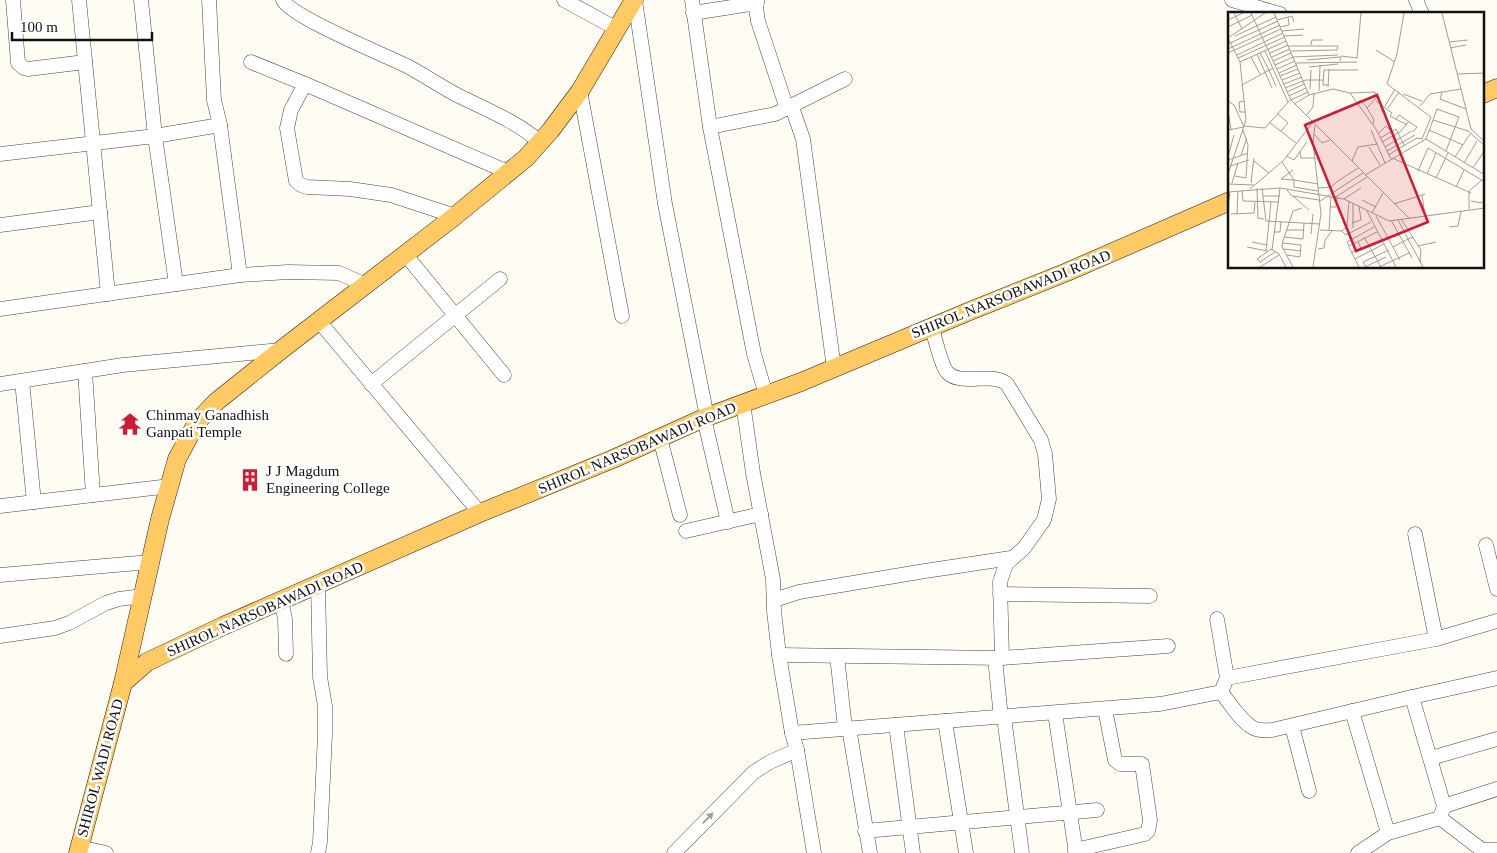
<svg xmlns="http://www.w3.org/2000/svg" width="1497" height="853" viewBox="0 0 1497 853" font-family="'Times New Roman',serif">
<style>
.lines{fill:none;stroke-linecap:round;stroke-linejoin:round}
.minor-casing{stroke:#444;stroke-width:15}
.major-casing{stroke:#222;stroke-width:19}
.minor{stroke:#fff;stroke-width:14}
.major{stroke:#ffca64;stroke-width:18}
.oneway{fill:#a0a0a0}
.labels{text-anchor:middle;stroke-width:5;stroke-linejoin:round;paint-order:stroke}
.street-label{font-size:15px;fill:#111;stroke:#fff}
.poi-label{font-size:15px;fill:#111;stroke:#fff;text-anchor:start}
.inset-road{fill:none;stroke:#a09e99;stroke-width:1}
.view{fill:#cc1d36;fill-opacity:0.15;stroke:#cc1d36;stroke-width:2.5}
.inset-edge{fill:none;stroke:#111;stroke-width:2.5}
</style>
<rect width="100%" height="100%" fill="#fffcf4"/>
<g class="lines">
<defs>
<g id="minor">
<polyline points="13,0 18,63 24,68 28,69 85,62"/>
<polyline points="79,0 108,294"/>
<polyline points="141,0 155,136 176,284"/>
<polyline points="209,0 214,100 220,125 240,275"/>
<path d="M283,0C291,17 385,55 407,66C424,75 440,86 457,95C485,109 516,121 540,142"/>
<polyline points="564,0 617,29"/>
<polyline points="635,0 665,204 707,417"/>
<polyline points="692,0 710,127 754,354 766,395"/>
<polyline points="757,0 756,8 758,21 787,109"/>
<polyline points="1232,0 1280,14"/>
<polyline points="1416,0 1422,14"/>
<polyline points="693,13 757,3"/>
<polyline points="251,62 305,84 508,172"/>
<polyline points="305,84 291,110 287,128 296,181 301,185 307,187 350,189 391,195 455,216"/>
<polyline points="580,91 622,316"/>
<polyline points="792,107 803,139 834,368"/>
<polyline points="710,127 775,114 845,79"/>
<polyline points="0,154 155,136 220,125"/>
<polyline points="0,225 100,212"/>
<polyline points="405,254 504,375"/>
<polyline points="0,309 240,275 288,272 339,273 366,285"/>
<polyline points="318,320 480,513"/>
<path d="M932,327C934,336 942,367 947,372C960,387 991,371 1007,384L1041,440L1045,454L1049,499L1044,520L1024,548L1006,564L1000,582L1002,658"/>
<polyline points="85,371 93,495"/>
<polyline points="22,381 34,502"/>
<polyline points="0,384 123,365 281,350"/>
<polyline points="371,384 500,279"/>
<polyline points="743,403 753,473 773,579 774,611 779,655 792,733 797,750 814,853"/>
<polyline points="704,418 728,522"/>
<polyline points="660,438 680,515"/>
<polyline points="0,506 170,486"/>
<polyline points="686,531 761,514"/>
<polyline points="1415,534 1436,639"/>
<polyline points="1486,545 1497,589"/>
<polyline points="0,575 150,562"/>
<polyline points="1000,594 1150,596"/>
<polyline points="281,600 285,619 286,654"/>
<polyline points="774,600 799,592 925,571 1011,558"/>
<polyline points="1217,619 1227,678"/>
<polyline points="0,636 55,628 69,623 106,603 119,599 143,596"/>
<polyline points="779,655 1002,658 1168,646"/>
<polyline points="837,656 845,728"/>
<polyline points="995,658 1001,718"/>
<polyline points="1497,678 1412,697 1444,806 1440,818 1482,850 1497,850"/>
<path d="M1221,692C1229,702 1244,726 1256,729C1261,731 1267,730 1272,730L1412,697"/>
<polyline points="1352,711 1388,833"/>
<polyline points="1055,713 1076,853"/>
<polyline points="1004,717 1022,853"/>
<polyline points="945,721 966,853"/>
<polyline points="896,725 913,853"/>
<polyline points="1292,726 1309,791"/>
<polyline points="849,728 870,853"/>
<polyline points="792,733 1160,704 1221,692 1227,678 1436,639 1497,621"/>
<polyline points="1431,758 1497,739"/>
<polyline points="1444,806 1497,789"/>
<polyline points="865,831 1097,810"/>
<polyline points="79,847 106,853"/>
<polyline points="1075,850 1145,834 1148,831 1150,820 1142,764 1120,764 1115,760 1105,709"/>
<polyline points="318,853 320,842 325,734 325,706 320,677 318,585"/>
<polyline points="674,853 754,772 770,762 797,750"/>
<polyline points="1358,853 1388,833 1440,818"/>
</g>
<g id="major">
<polyline points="1483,94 1497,88"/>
<polyline points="123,683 147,662 223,626 480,513 613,459 704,418 801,382 970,311 1067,272 1230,201"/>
<polyline points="78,853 123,683 160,519 177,459 197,422 216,402 281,350 455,216 526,158 551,130 580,91 634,0"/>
</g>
</defs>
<use href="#minor" class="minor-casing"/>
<use href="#major" class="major-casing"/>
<use href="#minor" class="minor"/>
<use href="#major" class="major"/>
</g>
<defs><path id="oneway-solid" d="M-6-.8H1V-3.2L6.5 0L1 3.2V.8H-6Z" transform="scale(1.25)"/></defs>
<use class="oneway" href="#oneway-solid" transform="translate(708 818) rotate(-46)"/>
<defs>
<symbol id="temple-bare" viewBox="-9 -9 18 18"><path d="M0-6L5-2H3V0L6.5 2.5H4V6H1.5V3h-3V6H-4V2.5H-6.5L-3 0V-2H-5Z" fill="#cc1d36" stroke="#fff" stroke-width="2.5" paint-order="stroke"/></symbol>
<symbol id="building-bare" viewBox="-9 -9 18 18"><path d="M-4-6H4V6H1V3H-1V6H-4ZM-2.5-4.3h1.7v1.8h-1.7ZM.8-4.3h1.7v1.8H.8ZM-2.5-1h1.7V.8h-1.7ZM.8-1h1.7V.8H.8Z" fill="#cc1d36" stroke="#fff" stroke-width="2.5" paint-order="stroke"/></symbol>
</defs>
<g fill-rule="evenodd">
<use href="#temple-bare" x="114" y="408" width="32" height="32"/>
<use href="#building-bare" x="234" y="464" width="32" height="32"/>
</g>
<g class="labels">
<g class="street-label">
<text transform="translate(1011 294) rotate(-22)" y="5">SHIROL NARSOBAWADI ROAD</text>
<text transform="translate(637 448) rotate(-23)" y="5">SHIROL NARSOBAWADI ROAD</text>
<text transform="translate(265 609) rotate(-24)" y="5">SHIROL NARSOBAWADI ROAD</text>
<text transform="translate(100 768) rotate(-75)" y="5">SHIROL WADI ROAD</text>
</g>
<g class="poi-label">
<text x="146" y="420">Chinmay Ganadhish<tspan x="146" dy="17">Ganpati Temple</tspan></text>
<text x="266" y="476">J J Magdum<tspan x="266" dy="17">Engineering College</tspan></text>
</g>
</g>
<g transform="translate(1228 12)">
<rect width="256" height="256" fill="#fffcf4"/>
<path class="inset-road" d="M6,1L14,17M23,1L63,88L181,206M46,1L81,83L66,92M176,1L169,42L159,72L203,105L194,127M214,1L243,117L257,130M0,8L15,1M49,8L64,4L66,10M0,15L24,3M52,15L61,13L60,5M54,19L76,17M7,24L48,5M56,24L75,23M0,26L37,1M221,30L240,28M0,32L50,9M83,33L84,28H95M60,34H110L109,38L63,39M222,36L238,33M0,37L52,13M148,38L167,50M37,39L60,90M0,41L53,17M32,41L41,58M42,41L60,33M29,42L44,76M9,43L55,21M23,45L32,62M44,45L62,37M10,46L57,25M79,48L112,45M45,49L63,41M112,49L113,44L129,46L133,1M12,50L58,29M68,51L129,50M47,53L65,45L110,43M81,55L110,52M49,57L67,49M41,58L48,74M51,61L69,53M229,62L257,61M52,64L70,57M54,68L72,61M56,72L74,65M14,73L45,56M101,73H95L96,58H130M100,75L101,57M57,76L78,68H95M82,77L83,58M91,79L92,53M59,80L76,72M214,80L212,87L238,97M122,81L147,80L149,85L139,96L133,88L123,95M175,82L194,89M81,83L105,77L122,81L148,117L163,147M61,84L78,76M63,88L80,80M0,89L6,93L16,115L0,118M16,89L11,90L12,100H17M148,89L164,101L162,104L179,113M157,94L167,77M192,94L202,82L233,77M139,96L146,108L145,112M160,96L171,80M0,100L3,117M49,101L60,111L53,119M78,104L85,95L86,81M168,107L171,103L189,115L185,120M205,108L240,119L257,134M41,110L68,131M16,114L37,116L62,88M143,118L157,151M201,118L235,133M86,122L94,131L102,128M150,122L158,114L163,119M152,126L168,117L176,133M198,127L209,97L231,105L218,139M154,130L172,120L181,109M141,135L152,153M157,135L184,119M72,139L73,146H87M159,139L187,123M1,141L6,123M13,143L19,126M160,143L189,126L195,127M59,144L66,148L79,130M227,145L242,122M164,146L243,181M0,148L20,141M26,149L41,161M124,149L130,135L149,132M54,150L66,168L90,172M236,151L249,129M2,154L21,148M245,156L257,138M65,158L53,167L66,168V175L90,179M190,159L200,136L257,170M0,162L18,108L12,50L0,26M199,162L208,141M137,163L198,127L257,163M7,164L18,166L20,133L15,118M208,166L220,141M110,169L130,156M4,171L10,151M23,171L26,146M0,172L26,173M228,175L236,158M29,176L30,206L36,207M34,176L38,209L92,212M90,176L103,175L110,169M22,177L56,148L85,110M14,178L15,189L51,190M59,178L64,184L91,188M0,180L52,176L116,187L161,209L257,196M194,183L197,204M35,184H52M66,185L81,198M106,186L139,165M116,187L133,176M134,188L148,195M92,189L135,161M243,189L254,191L257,188M166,192L197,182M0,195L2,180M102,195H108L109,186M241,197V179L254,168M139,199L168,255M144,201L155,181M3,202L26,201L27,190M9,202L10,179M148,204L172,248M173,207L193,238L192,250M163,208L184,246M170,208L180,227L185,225M124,211L133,208L131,194M146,215L119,230L121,234L149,220M221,215L230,214L233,199M125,216V191M58,218H76M92,218L114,219L118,223L143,210M101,219L103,185M114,219L119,214L121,189M46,220H52L53,209M83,222L85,202M56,225L75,227L76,211M136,225L153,255M24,230L39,233M54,231L73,233L72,245L59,243M190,234L208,230M19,235L39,239M121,235L131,255M165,235L180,227L195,255M55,237L73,239M90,237L96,236L97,228L104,219M44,238L52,176M38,239L43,190M47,240L32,250L29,247L43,237L51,242L58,255M123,241L133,236L130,230M127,247L156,232M32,255L51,243M65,255L54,235L55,229L65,199L74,196M85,255L93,202L85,130L87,113M137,255L158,245M138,255L135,250L161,238M151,255L181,241"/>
<path class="view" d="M149,83L200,210L128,239L77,113Z"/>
<rect width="256" height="256" class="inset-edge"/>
</g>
<path d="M12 32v8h140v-8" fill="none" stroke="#111111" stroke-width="2.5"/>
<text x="20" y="32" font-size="15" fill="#111111" stroke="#ffffff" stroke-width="4" paint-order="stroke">100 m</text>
</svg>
